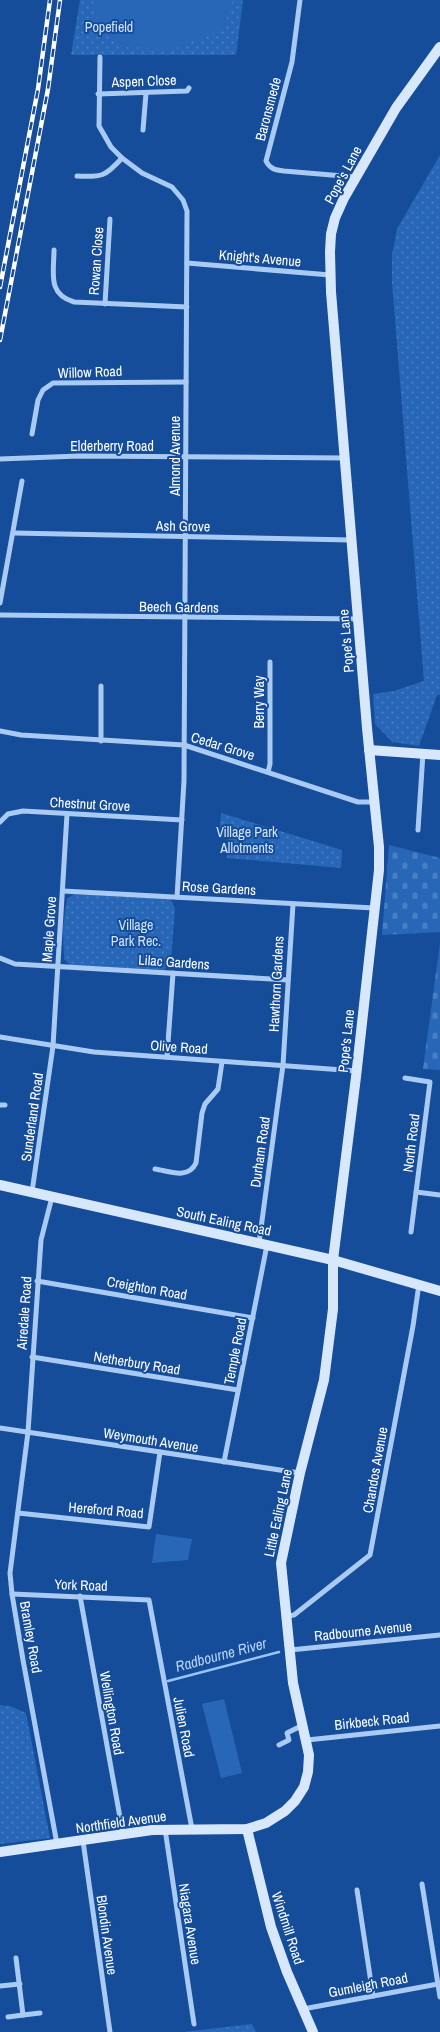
<svg xmlns="http://www.w3.org/2000/svg" width="440" height="2032" viewBox="0 0 440 2032" font-family="'Archivo Narrow',sans-serif">
<style>
.green{fill:url(#green-dots)}
.cemetery{fill:url(#cemetery-stones)}
.pitch{fill:#2867b8}
.lines{fill:none;stroke-linecap:round;stroke-linejoin:round}
.stream{stroke:#9bc4f6;stroke-width:2.5}
.street{stroke:#a9caf3;stroke-width:5}
.secondary{stroke:#d8e8fc;stroke-width:10}
.rail-casing{stroke:#fff;stroke-width:4.5}
.rail{stroke:#154d9a;stroke-width:2.5;stroke-dasharray:8;stroke-linecap:butt}
.labels{text-anchor:middle;stroke-width:4;stroke-linejoin:round;paint-order:stroke}
.park-label{font-size:14px;fill:#d1e4fd;stroke:#154d9a}
.street-label{font-size:14px;fill:#fff;stroke:#154d9a}
.water-label{font-size:15px;font-style:italic;fill:#b6d4f9;stroke:#154d9a}
</style>
<defs>
<pattern id="green-dots" width="8" height="8" patternUnits="userSpaceOnUse" patternTransform="scale(1.25)"><rect width="8" height="8" fill="#2867b8"/><path d="M2 2h.1M6 6h.1" fill="none" stroke="#487ec3" stroke-width="1.8" stroke-linecap="round"/></pattern>
<pattern id="cemetery-stones" width="16" height="16" patternUnits="userSpaceOnUse" patternTransform="scale(1.25)"><rect width="16" height="16" fill="#2867b8"/><path d="M2 7V4a2 2 0 0 1 4 0v3zM10 15v-3a2 2 0 0 1 4 0v3z" fill="#487ec3"/></pattern>
</defs>
<rect width="100%" height="100%" fill="#154d9a"/>
<g class="green">
<polygon points="80,0 243,0 236,55 71,55"/>
<polygon points="440,155 440,695 437,695 419,746 392,742 375,724 373,694 394,691 424,681 392,282 392,255 397,229"/>
<polygon points="221,813 342,850 341,868 227,858 228,837 219,836"/>
<polygon points="74,894 170,899 175,908 171,961 164,970 70,965 64,959 63,927 67,899"/>
<polygon points="0,1705 10,1706 26,1713 50,1838 0,1844"/>
<polygon points="252,2024 256,2032 183,2032"/>
</g>
<g class="cemetery">
<polygon points="389,845 440,858 440,932 382,935"/>
<polygon points="440,943 440,1070 423,1069"/>
</g>
<g class="pitch">
<path d="M93,0H233L230,13L218,31L179,47L172,49L124,47C110,42 92,16 93,0Z"/>
<polygon points="156,1534 192,1539 188,1560 152,1563"/>
<polygon points="224,1699 242,1773 221,1778 202,1704"/>
</g>
<g class="lines">
<polyline class="stream" points="168,1681 279,1652"/>
<g class="street">
<path d="M300,0L292,62L266,161C270,169 275,170 284,171L355,177"/>
<polyline points="100,57 99,126 111,147 122,158 142,173 172,187 183,200 187,211 184,781 177,897"/>
<polyline points="98,94 187,91 189,88"/>
<polyline points="143,130 146,93"/>
<path d="M77,176C102,177 105,177 122,158"/>
<path d="M54,250C54,273 47,294 74,302L187,307"/>
<polyline points="187,263 330,275"/>
<polyline points="105,304 110,219"/>
<polyline points="32,434 38,400 43,390 53,383 186,382"/>
<polyline points="0,459 79,456 344,458"/>
<polyline points="14,533 351,540"/>
<polyline points="0,603 22,481"/>
<polyline points="0,615 358,619"/>
<polyline points="0,731 21,735 184,745 358,802 374,802"/>
<polyline points="101,741 101,686"/>
<polyline points="268,772 270,764 270,662"/>
<polyline points="0,822 8,814 23,811 182,820"/>
<polyline points="418,830 423,753"/>
<polyline points="63,891 374,908"/>
<polyline points="0,958 15,964 288,980"/>
<polyline points="0,1037 94,1052 357,1071"/>
<polyline points="167,1057 173,973"/>
<polyline points="405,1078 430,1082 411,1232"/>
<polyline points="0,1105 5,1105"/>
<path d="M155,1169C169,1171 188,1180 196,1163L202,1113L205,1104L218,1089L222,1062"/>
<polyline points="32,1192 53,1046 67,814"/>
<polyline points="416,1192 440,1195"/>
<polyline points="52,1197 41,1240 28,1432 10,1573 12,1594 23,1660 57,1844"/>
<polyline points="259,1243 283,1065 293,904"/>
<polyline points="37,1281 253,1318"/>
<polyline points="32,1357 238,1390"/>
<polyline points="0,1428 300,1473"/>
<polyline points="224,1462 267,1245"/>
<polyline points="18,1513 149,1527 160,1452"/>
<polyline points="12,1594 149,1600 192,1829"/>
<polyline points="80,1596 123,1834"/>
<polyline points="286,1616 294,1615 370,1555 413,1326 419,1284"/>
<polyline points="290,1650 440,1635"/>
<polyline points="307,1740 440,1726"/>
<polyline points="279,1745 289,1740 287,1733 303,1725"/>
<polyline points="165,1829 194,2024"/>
<polyline points="83,1841 110,2032"/>
<polyline points="422,1884 440,1997"/>
<polyline points="357,1890 373,1996"/>
<polyline points="16,1958 23,2015 40,2013"/>
<polyline points="0,1986 20,1984"/>
<polyline points="303,2009 438,1984"/>
<polyline points="8,2017 23,2015"/>
</g>
<g class="secondary">
<polyline points="369,750 440,755"/>
<polyline points="0,1185 333,1260 440,1291"/>
<polyline points="247,1829 271,1927 287,1972 313,2032"/>
<polyline points="0,1852 152,1830 247,1829 266,1823 285,1811 295,1801 304,1787 308,1772 309,1755 293,1683 281,1563 300,1473 324,1380 333,1309 333,1260 356,1077 379,870 379,847 367,728 331,292 330,252 331,234 335,218 344,198 396,108 440,47"/>
</g>
<defs>
<g id="rail">
<polyline points="0,287 38,89 50,0"/>
<polyline points="0,340 48,89 60,0"/>
</g>
</defs>
<use href="#rail" class="rail-casing"/>
<use href="#rail" class="rail"/>
</g>
<g class="labels">
<g class="park-label">
<text x="109" y="32">Popefield</text>
<text x="247" y="837">Village Park<tspan x="247" dy="16">Allotments</tspan></text>
<text x="136" y="930">Village<tspan x="136" dy="16">Park Rec.</tspan></text>
</g>
<g class="street-label">
<text transform="translate(144 81) rotate(-2)" y="5">Aspen Close</text>
<text transform="translate(268 109) rotate(-75)" y="5">Baronsmede</text>
<text transform="translate(343 175) rotate(-62)" y="5">Pope's Lane</text>
<text transform="translate(260 258) rotate(5)" y="5">Knight's Avenue</text>
<text transform="translate(96 261) rotate(-86)" y="5">Rowan Close</text>
<text transform="translate(90 372) rotate(-2)" y="5">Willow Road</text>
<text x="112" y="451">Elderberry Road</text>
<text transform="translate(175 456) rotate(-90)" y="5">Almond Avenue</text>
<text transform="translate(183 526) rotate(1)" y="5">Ash Grove</text>
<text transform="translate(179 607) rotate(1)" y="5">Beech Gardens</text>
<text transform="translate(346 641) rotate(-95)" y="5">Pope's Lane</text>
<text transform="translate(259 702) rotate(-90)" y="5">Berry Way</text>
<text transform="translate(223 746) rotate(17)" y="5">Cedar Grove</text>
<text transform="translate(90 804) rotate(3)" y="5">Chestnut Grove</text>
<text transform="translate(219 888) rotate(3)" y="5">Rose Gardens</text>
<text transform="translate(49 929) rotate(-86)" y="5">Maple Grove</text>
<text transform="translate(174 962) rotate(4)" y="5">Lilac Gardens</text>
<text transform="translate(276 984) rotate(-87)" y="5">Hawthorn Gardens</text>
<text transform="translate(346 1041) rotate(-84)" y="5">Pope's Lane</text>
<text transform="translate(179 1047) rotate(4)" y="5">Olive Road</text>
<text transform="translate(32 1117) rotate(-82)" y="5">Sunderland Road</text>
<text transform="translate(411 1143) rotate(-83)" y="5">North Road</text>
<text transform="translate(260 1152) rotate(-82)" y="5">Durham Road</text>
<text transform="translate(224 1221) rotate(12)" y="5">South Ealing Road</text>
<text transform="translate(147 1288) rotate(10)" y="5">Creighton Road</text>
<text transform="translate(24 1313) rotate(-86)" y="5">Airedale Road</text>
<text transform="translate(235 1351) rotate(-79)" y="5">Temple Road</text>
<text transform="translate(137 1363) rotate(9)" y="5">Netherbury Road</text>
<text transform="translate(151 1440) rotate(9)" y="5">Weymouth Avenue</text>
<text transform="translate(375 1470) rotate(-80)" y="5">Chandos Avenue</text>
<text transform="translate(106 1510) rotate(5)" y="5">Hereford Road</text>
<text transform="translate(278 1513) rotate(-78)" y="5">Little Ealing Lane</text>
<text transform="translate(81 1585) rotate(2)" y="5">York Road</text>
<text transform="translate(363 1631) rotate(-6)" y="5">Radbourne Avenue</text>
<text transform="translate(31 1637) rotate(80)" y="5">Bramley Road</text>
<text transform="translate(112 1713) rotate(80)" y="5">Wellington Road</text>
<text transform="translate(372 1721) rotate(-6)" y="5">Birkbeck Road</text>
<text transform="translate(184 1727) rotate(79)" y="5">Julien Road</text>
<text transform="translate(121 1822) rotate(-8)" y="5">Northfield Avenue</text>
<text transform="translate(190 1924) rotate(81)" y="5">Niagara Avenue</text>
<text transform="translate(288 1928) rotate(72)" y="5">Windmill Road</text>
<text transform="translate(107 1935) rotate(82)" y="5">Blondin Avenue</text>
<text transform="translate(368 1985) rotate(-11)" y="5">Gumleigh Road</text>
</g>
<g class="water-label">
<text transform="translate(221 1655) rotate(-15)" y="5">Radbourne River</text>
</g>
</g>
</svg>
